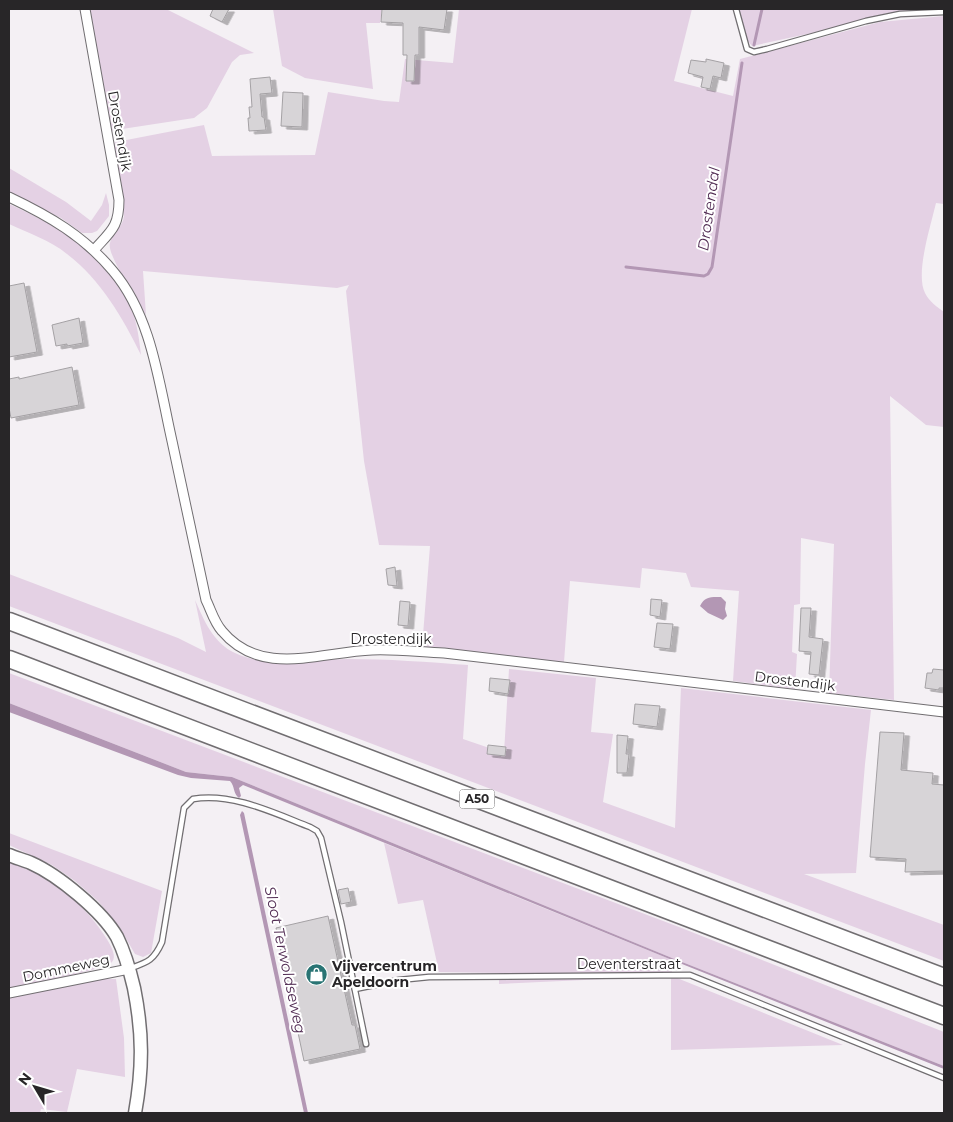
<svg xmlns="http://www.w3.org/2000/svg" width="953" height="1122" viewBox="0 0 953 1122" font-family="Montserrat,sans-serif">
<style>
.green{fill:#e4d1e4}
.water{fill:#b397b4}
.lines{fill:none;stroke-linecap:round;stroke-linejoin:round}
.stream{stroke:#b397b4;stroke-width:3}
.building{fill:#d7d4d7;stroke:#a4a1a4;filter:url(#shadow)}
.lane-casing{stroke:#716e71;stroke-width:7}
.street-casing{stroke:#716e71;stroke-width:11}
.secondary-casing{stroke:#716e71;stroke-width:15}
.highway-casing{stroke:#716e71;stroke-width:19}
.lane{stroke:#fff;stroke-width:4.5}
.street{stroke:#fff;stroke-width:9}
.secondary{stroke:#fff;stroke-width:12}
.highway{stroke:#fff;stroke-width:16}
.labels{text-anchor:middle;stroke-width:4;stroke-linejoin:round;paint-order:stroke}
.shield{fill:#fff;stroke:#686768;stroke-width:1}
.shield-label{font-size:12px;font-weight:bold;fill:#282628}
.street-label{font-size:14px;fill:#282628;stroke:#fff}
.poi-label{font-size:14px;font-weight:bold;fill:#282628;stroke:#fff;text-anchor:start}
.water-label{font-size:15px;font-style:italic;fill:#512c53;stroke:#fff}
</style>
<defs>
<filter id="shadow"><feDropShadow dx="5.5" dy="3" stdDeviation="0" flood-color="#0004"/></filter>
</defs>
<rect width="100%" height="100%" fill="#f4f0f4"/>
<g class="green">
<polygon points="87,9 166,9 254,53 240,55 232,62 207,108 194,118 109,131"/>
<polygon points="271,9 382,9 380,23 366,23 373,89 305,78 282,66 273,9"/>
<path d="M459,9H692L674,81L733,96L740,59L880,22L944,16V204L936,203C931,225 915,273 925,293C929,301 937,307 944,312V427L926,425L890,396L894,700L829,693L834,544L801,538L800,604L794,605L792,652L797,654L795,689L733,681L739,591L691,587L686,573L642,568L640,588L570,581L564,662L422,648L430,546L379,545L364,461L346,291L349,285L337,288L143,271L146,315C139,302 106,254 110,243C112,233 123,227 124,216L112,145L116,142L204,125L212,156L315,155L328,92L384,101L399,102L405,59L453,63Z"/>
<polygon points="738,9 944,9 888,13 826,30 752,46 744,36"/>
<polygon points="9,168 66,202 91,221 102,205 106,193 109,205 109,216 97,231 92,233 82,233 61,218 9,194"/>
<path d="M9,204C54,224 105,252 128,299C136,317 139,336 141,355C123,318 101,280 67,254C50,240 28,233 9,224Z"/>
<path d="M9,574L178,638L206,652L195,600C204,620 213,643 235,653C269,669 311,659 347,659C388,659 428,662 468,665L463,739L504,753L509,669L596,678L591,732L613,734L603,802L675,828L681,688L871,710L865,764L856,873L804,874L944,925V961L9,606Z"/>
<polygon points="9,673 679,927 944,1032 944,1066 672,958 232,777 186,772 9,703"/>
<polygon points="9,833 162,891 151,953 143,957 135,954 120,928 98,901 75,881 52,865 9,845"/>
<polygon points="384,843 672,960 672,976 843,1045 671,1050 671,976 499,984 499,973 439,972 423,900 398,904"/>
<path d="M9,861C50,876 85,903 108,941C111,946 117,957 112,962C105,970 24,985 9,989Z"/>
<polygon points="104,979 116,979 124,1038 125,1077 77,1069 67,1112 41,1109 40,1113 9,1113 9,998"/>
</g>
<g class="water">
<path d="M721,597L726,602L725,609L727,616L723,620L708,613L700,606C705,596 711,597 721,597Z"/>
<path d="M9,703L186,772L232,777L672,958L944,1066V1069L672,960L243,785L239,788L241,796L239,798C233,794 235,786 230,781L191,778L178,775L9,712Z"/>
<polygon points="242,811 244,813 308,1113 304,1113 240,815"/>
</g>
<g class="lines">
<g class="stream">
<polyline points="754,45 762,9"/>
<polyline points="626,267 704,276 708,274 712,267 742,63"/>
</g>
</g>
<g class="building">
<polygon points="213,9 229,9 222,22 210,16"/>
<polygon points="382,9 447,9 444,30 419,27 419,55 415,55 414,81 406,81 407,55 403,55 403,23 381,22"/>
<polygon points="706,59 724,63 721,78 713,76 710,89 701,87 703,77 688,73 691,60 706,62"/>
<polygon points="270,77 272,93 260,94 262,117 264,117 266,130 249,131 248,118 250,118 249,107 252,107 250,79"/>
<polygon points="283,92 303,93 302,127 281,126"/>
<polygon points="24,283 37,352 9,357 9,286"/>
<polygon points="79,318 83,343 67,346 67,344 56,346 52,325"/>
<polygon points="72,367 79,405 11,418 9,408 9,379 19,377 19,379"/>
<polygon points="395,567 397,586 388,585 386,569"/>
<polygon points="651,599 662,600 660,617 650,615"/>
<polygon points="400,601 410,602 408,626 398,625"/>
<polygon points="801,608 811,608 809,637 823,639 819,675 809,674 811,652 799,651"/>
<polygon points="657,623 673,624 670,649 654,647"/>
<polygon points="933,669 944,670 944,688 939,688 939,690 925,688 927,673 932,673"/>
<polygon points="490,678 510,680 508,694 489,691"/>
<polygon points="635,704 660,706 657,727 633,724"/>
<polygon points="880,732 904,733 901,770 933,773 932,784 944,785 944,871 905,872 906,859 870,857"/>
<polygon points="617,735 628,736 626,754 629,754 627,773 617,773"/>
<polygon points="488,745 506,747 505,756 487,754"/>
<polygon points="348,888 351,902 341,904 338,890"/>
<polygon points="328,916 352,1025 355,1025 360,1049 304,1061 276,928"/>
</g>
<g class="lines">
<defs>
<g id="lane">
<polyline points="736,9 747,49 754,52 767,49 866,21 900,14 944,12"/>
<path d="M131,968C148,962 154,960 162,942L184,808L193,799C231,792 274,813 310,827L317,831L321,838L341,922L366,1044"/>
<polyline points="355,989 399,980 429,977 690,975 944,1078"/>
</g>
<g id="street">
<path d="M85,9L119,200C119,227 111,231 94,250"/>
<path d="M9,197C49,216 84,236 113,271C152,317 159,384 172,441C183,494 195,547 206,600C211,610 214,622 222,631C261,678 320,652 372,650C396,649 420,652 444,653L944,712"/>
<polyline points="9,993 129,969"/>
</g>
<path id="secondary" d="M9,855C16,858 24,860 31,863C58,875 102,911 117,937C125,953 130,971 134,988C143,1033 143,1068 135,1113"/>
<g id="highway">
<polyline points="9,621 944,977"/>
<polyline points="9,659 944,1016"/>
</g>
</defs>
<use href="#lane" class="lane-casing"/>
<use href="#street" class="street-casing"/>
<use href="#secondary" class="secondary-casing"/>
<use href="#highway" class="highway-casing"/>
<use href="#lane" class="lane"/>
<use href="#street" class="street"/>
<use href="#secondary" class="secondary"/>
<use href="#highway" class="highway"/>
</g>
<defs>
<symbol id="shop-disc" viewBox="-11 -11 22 22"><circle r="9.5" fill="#297474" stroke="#fff"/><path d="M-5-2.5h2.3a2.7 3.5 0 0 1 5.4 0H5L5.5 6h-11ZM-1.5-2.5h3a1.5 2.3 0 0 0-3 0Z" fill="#fff"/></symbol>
</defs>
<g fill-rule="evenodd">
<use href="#shop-disc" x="304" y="962" width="25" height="25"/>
</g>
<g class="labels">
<rect class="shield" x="459.5" y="789.5" width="35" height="19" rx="4"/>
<g class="shield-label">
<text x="477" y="803">A50</text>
</g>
<g class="street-label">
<text transform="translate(120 131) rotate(80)" y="5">Drostendijk</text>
<text x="391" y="644">Drostendijk</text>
<text transform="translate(795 681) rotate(7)" y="5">Drostendijk</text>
<text x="629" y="969">Deventerstraat</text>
<text transform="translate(66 968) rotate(-12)" y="5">Dommeweg</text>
</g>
<g class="poi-label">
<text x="332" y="971">Vijvercentrum<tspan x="332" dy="16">Apeldoorn</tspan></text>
</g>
<g class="water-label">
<text transform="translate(709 209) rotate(-82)" y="5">Drostendal</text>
<text transform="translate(285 960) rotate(78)" y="5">Sloot Terwoldseweg</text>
</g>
</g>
<rect width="953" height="1122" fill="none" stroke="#282628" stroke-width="20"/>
<g transform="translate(35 1087) rotate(308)" stroke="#ffffff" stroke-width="4" paint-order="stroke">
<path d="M0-4L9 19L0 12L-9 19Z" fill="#282628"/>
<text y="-8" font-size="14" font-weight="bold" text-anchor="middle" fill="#282628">N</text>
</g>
</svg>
